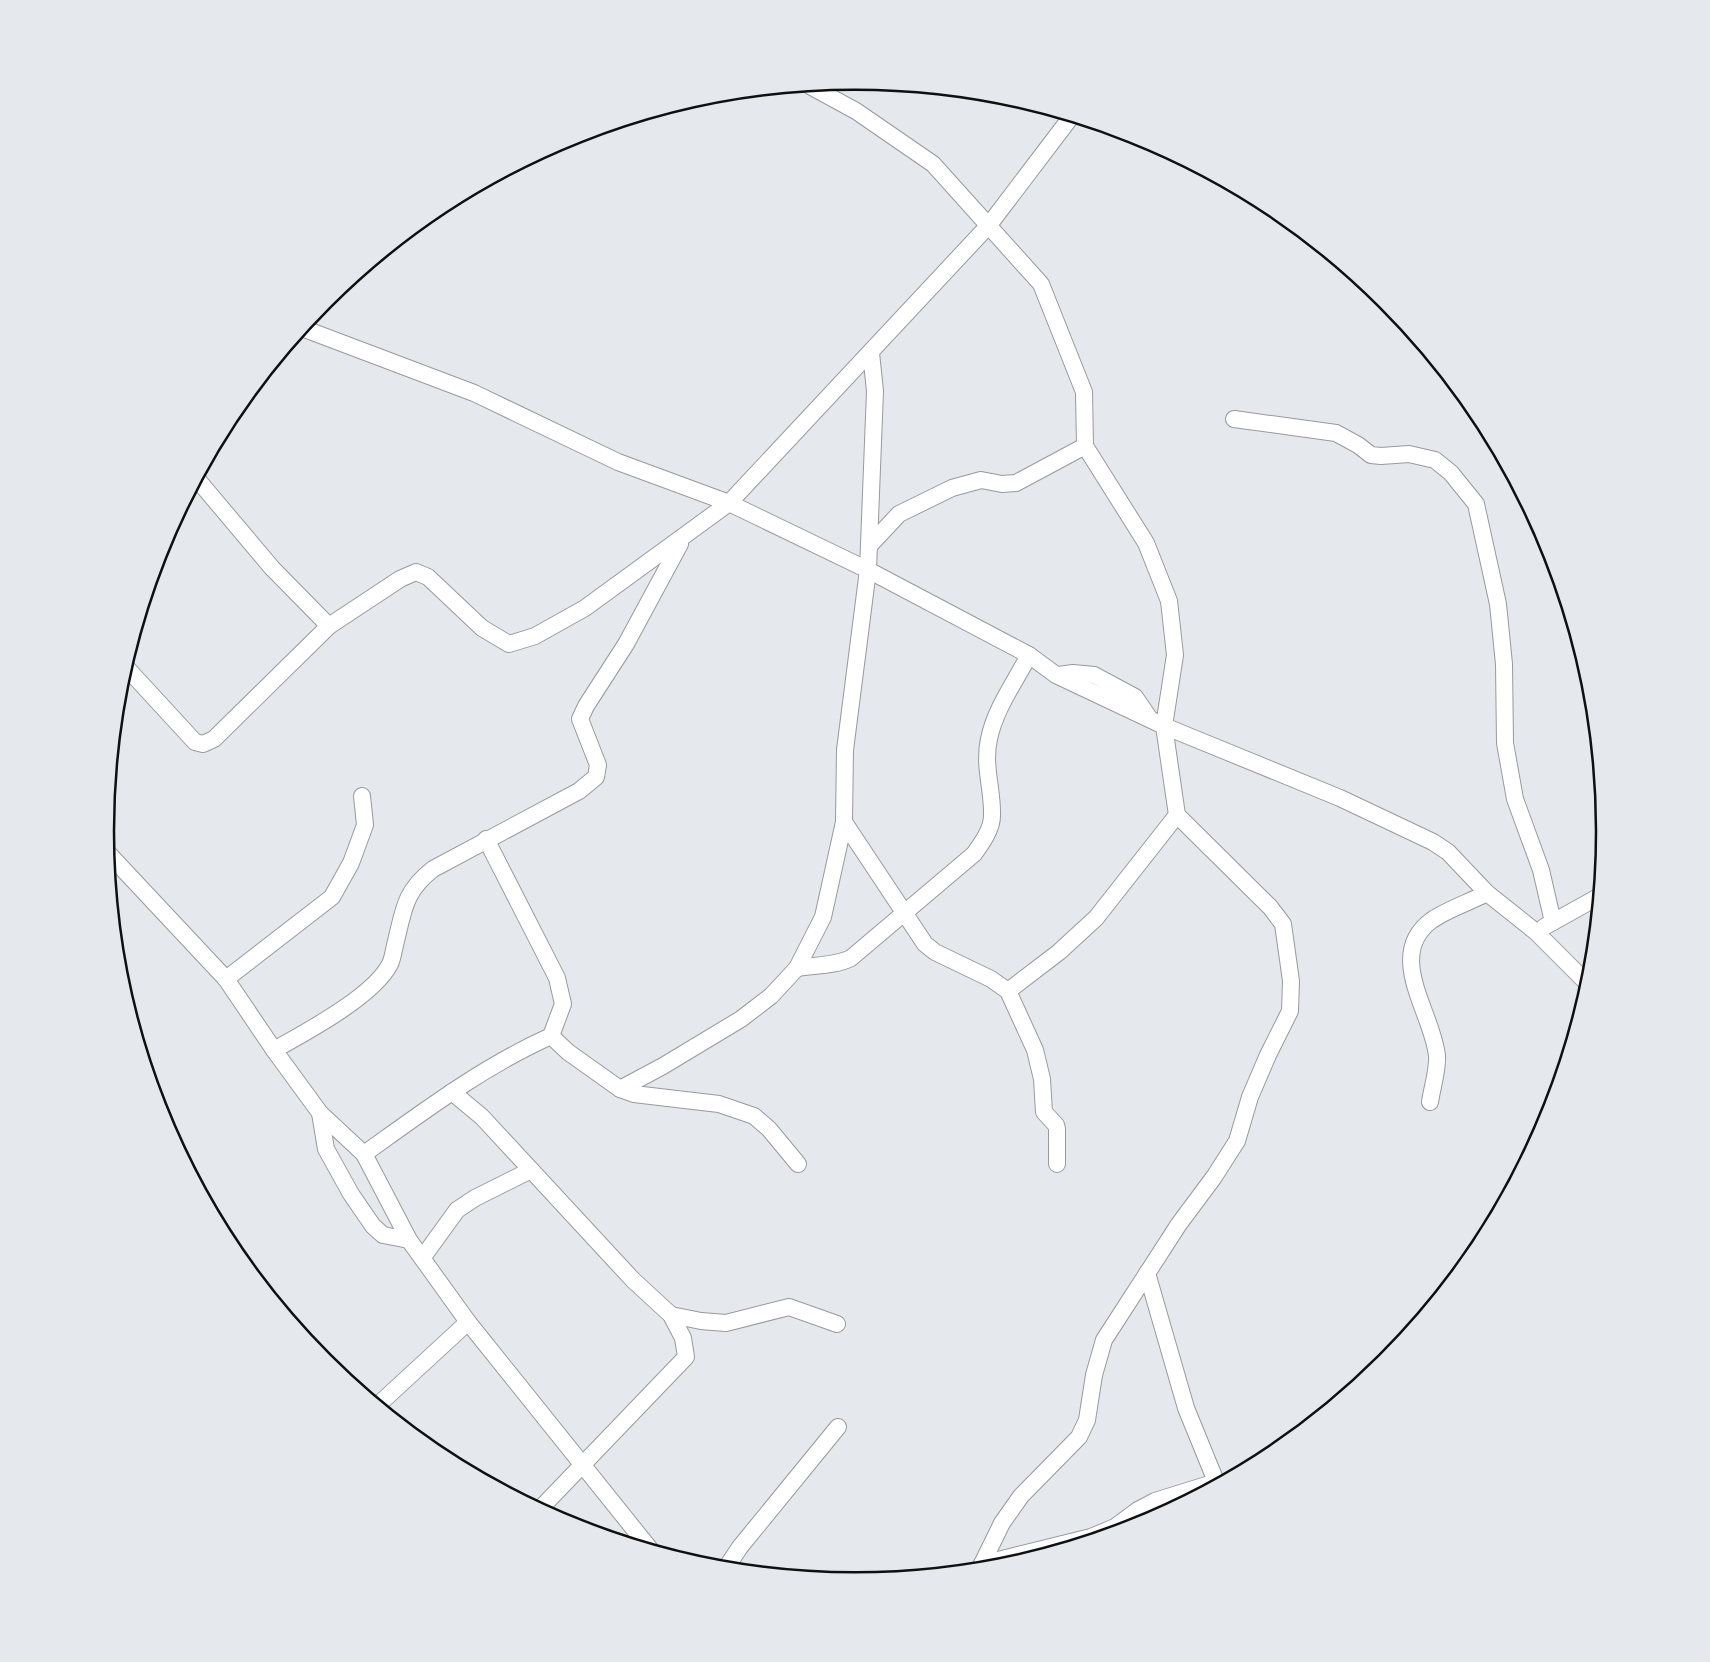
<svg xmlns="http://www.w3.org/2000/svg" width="1710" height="1662" viewBox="0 0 1710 1662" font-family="'Varela Round',sans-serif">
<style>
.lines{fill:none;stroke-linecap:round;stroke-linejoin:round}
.minor-casing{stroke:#979a9e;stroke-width:18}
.minor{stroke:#fff;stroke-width:16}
.rim{fill:none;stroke:#0f1012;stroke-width:2.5}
</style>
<rect width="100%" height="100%" fill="#e5e8ec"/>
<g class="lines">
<defs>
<g id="minor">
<polyline points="810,86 856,111 933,164 1041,284 1084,392 1085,446 1146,543 1169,601 1175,655 1164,726 1177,815 1270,907 1283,924 1291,981 1290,1011 1268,1055 1250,1097 1237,1141 1214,1177 1179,1224 1104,1340 1094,1375 1087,1420 1079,1437 1021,1496 1002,1523 980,1568"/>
<polyline points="302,328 474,393 618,462 729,503 868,570 1029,655 1056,675 1164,726 1340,798 1433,842 1448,852 1487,893 1536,932 1588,984"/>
<polyline points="1234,419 1336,433 1358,445 1371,455 1381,456 1409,454 1435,460 1451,473 1476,504 1498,604 1504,664 1505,743 1515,799 1541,870 1553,922"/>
<polyline points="197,479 272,568 329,626"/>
<polyline points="869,546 899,514 952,488 981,480 1002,484 1016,483 1085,446"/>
<polyline points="125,666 195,742 203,744 214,739 329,626 400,579 416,572 428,577 482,628 509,644 535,636 585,608 729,503 989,225 1071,117"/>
<polyline points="1059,675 1073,673 1094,675 1135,697 1150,719"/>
<polyline points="844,822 925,944 935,952 991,979 1008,991 1035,1050 1042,1079 1044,1112 1056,1125 1057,1129 1057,1164"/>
<polyline points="486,839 557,978 563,1004 551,1036"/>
<polyline points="107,852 226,979 274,1050 320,1113 364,1154 409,1240 468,1322 650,1549"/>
<polyline points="1544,927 1598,897"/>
<path d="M797,968C815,965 835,966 851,958L974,854C982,843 992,829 992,816C993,790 983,766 989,739C995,709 1015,682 1029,655"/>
<polyline points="226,979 332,897 351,863 365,825 362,796"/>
<polyline points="1008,991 1059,952 1096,918 1177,815"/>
<path d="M274,1050C306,1032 374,996 390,964C393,958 394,948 396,941C404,908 405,891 433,869L579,791L596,777L598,765L580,719L586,706L626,644L680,544"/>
<polyline points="620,1089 663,1066 741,1019 771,996 797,968 823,917 844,822 845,750 868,570 875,391 871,353"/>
<polyline points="452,1092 482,1117 633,1280 671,1315 683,1338 686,1357 540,1509"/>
<path d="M1430,1102C1432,1088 1438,1070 1437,1056C1433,1013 1384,955 1432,920C1448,909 1470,902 1487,893"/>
<polyline points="320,1113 326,1149 351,1194 373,1226 383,1235 409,1240"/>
<path d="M364,1154C424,1111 484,1066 551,1036L568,1052L620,1089L634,1094L719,1104L754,1116L769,1129L798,1164"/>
<polyline points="423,1257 457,1210 475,1198 531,1170"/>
<polyline points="1147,1273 1186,1408 1217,1484"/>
<polyline points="671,1315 701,1321 726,1323 789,1307 837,1324"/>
<polyline points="378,1405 468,1322"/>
<polyline points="982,1564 1091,1537 1115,1527 1138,1510 1155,1501 1216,1482"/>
<polyline points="726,1568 740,1547 838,1427"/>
</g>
</defs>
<use href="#minor" class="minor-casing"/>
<use href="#minor" class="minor"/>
</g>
<path d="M0 0H1710V1662H0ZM114 831a741 741 0 1 1 1482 0a741 741 0 1 1-1482 0Z" fill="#e5e8ec" fill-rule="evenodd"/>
<path class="rim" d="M114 831a741 741 0 1 1 1482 0a741 741 0 1 1-1482 0Z"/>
</svg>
